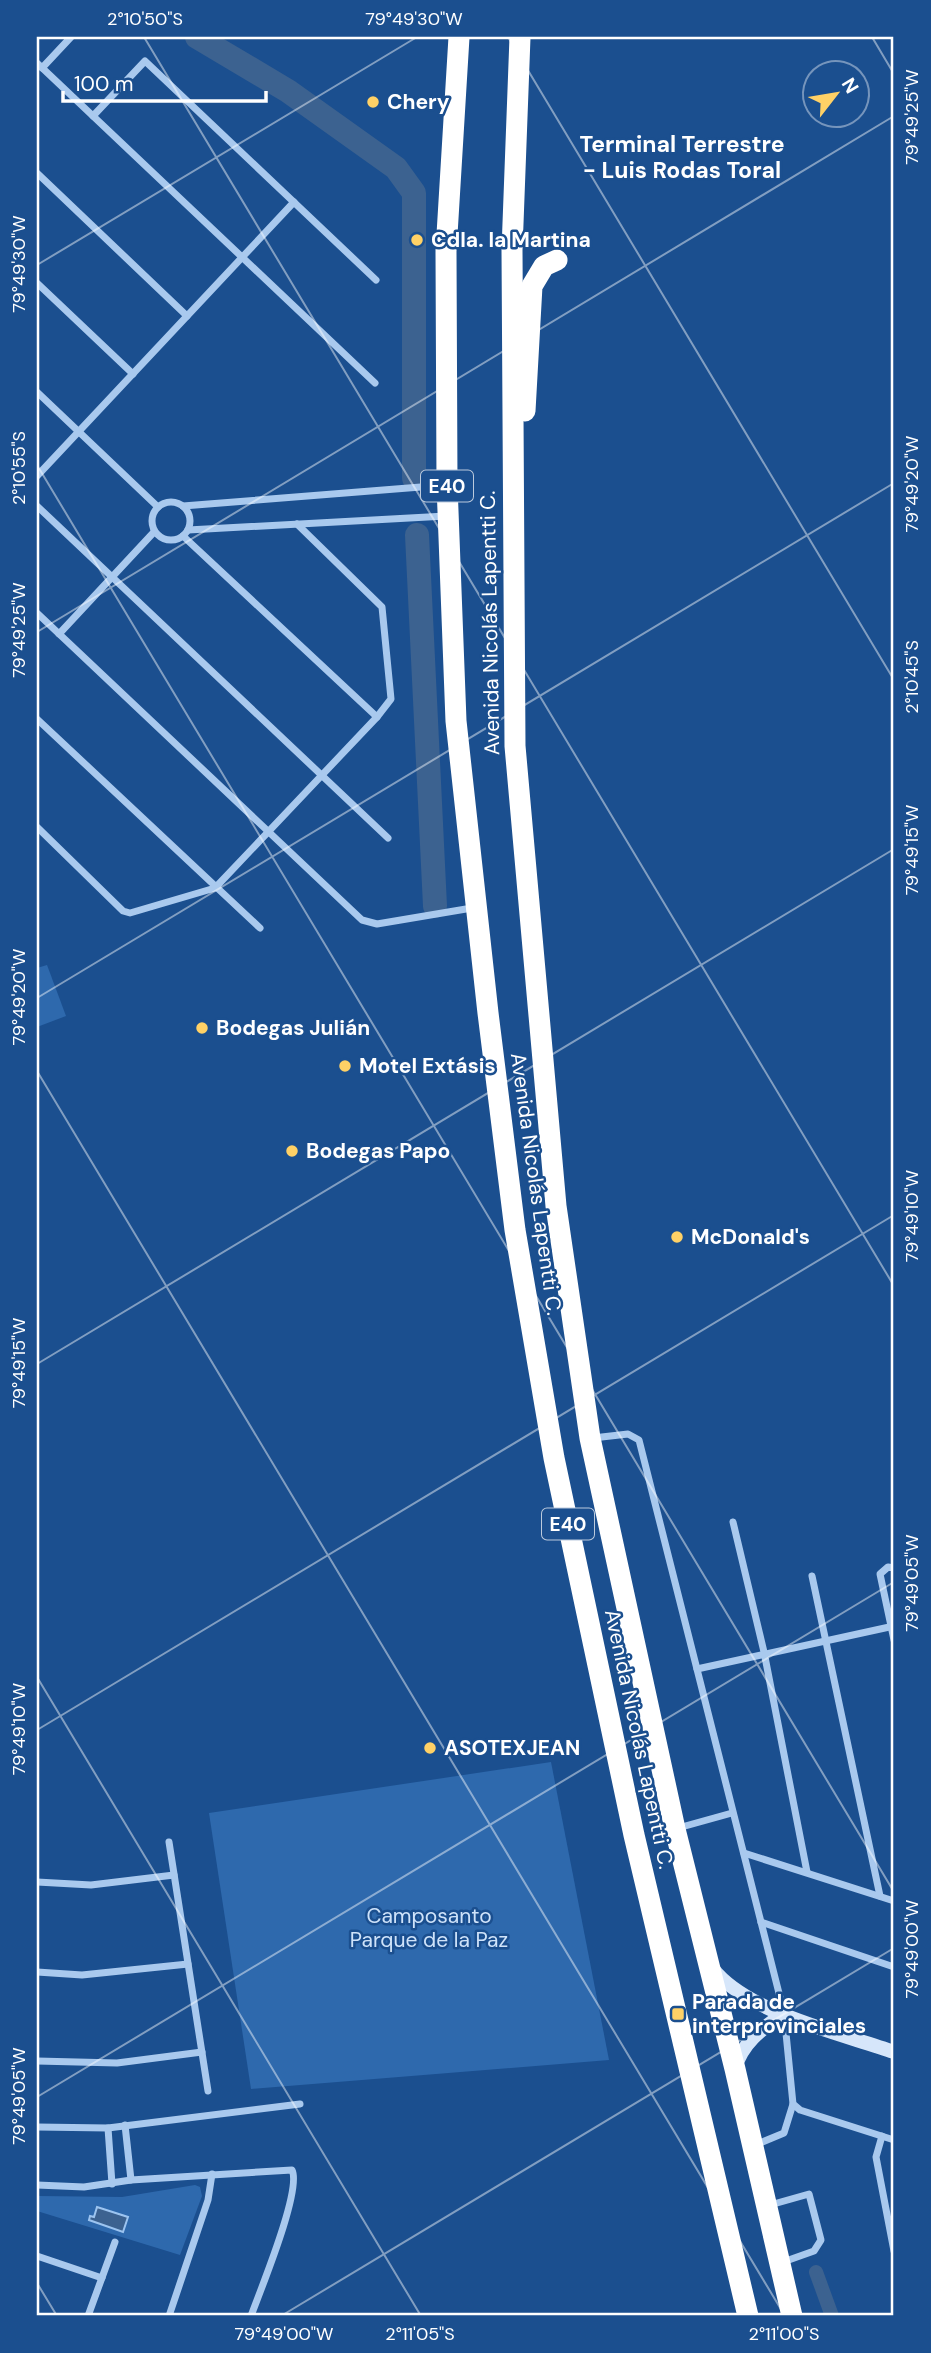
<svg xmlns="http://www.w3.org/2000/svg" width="931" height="2353" viewBox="0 0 931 2353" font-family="'DM Sans',sans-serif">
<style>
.green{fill:#2e69ad}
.water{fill:#3c6290;stroke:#9cc4f0;stroke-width:2}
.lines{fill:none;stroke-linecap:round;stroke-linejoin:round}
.canal{stroke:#3c6290;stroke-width:14}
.river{stroke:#3c6290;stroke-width:24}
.street{stroke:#a9c9ee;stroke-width:7}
.secondary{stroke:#d6e6fa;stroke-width:14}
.highway{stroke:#fff;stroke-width:21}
.ticks{fill:none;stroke:#fff;stroke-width:2;stroke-opacity:0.45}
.poi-dot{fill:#ffd166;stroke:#1b4f8f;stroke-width:2.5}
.labels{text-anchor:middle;stroke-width:5;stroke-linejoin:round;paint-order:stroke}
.shield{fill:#1b4f8f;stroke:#bbcadd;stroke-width:2}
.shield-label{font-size:19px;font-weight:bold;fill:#fff}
.poi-label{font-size:21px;font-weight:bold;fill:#fff;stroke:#1b4f8f;text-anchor:start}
.street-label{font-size:21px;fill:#fff;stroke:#1b4f8f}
.park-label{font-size:21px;fill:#cfe3fa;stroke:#1b4f8f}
.neighbourhood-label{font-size:23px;font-weight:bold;fill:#fff;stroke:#1b4f8f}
.neatline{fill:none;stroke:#fff;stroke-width:2.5}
.ticks-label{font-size:18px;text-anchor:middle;fill:#fff}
</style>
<rect width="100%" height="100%" fill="#1b4f8f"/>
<g class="green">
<polygon points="47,965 66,1016 37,1027 37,968"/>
<polygon points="551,1762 609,2060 251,2089 209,1813"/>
<polygon points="195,2185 200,2187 202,2196 180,2255 37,2211 37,2196 122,2197"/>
</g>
<polygon class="water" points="97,2207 128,2217 123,2232 89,2220 90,2216 94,2217"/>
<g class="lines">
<polyline class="canal" points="816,2272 832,2316"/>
<g class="river">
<polyline points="197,37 288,91 396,168 414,193 414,478"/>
<polyline points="417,535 435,906"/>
</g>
<g class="street">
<polyline points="37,63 375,383"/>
<polyline points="42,68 71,37"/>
<polyline points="93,116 145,61 376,280"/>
<polyline points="37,173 187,316"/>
<polyline points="37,283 133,374"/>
<polyline points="37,392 158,507"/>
<polyline points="37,476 294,202"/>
<circle cx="171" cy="521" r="19"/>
<polyline points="37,506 388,838"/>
<polyline points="183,506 446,485"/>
<polyline points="188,530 446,516"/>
<polyline points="183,536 377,717"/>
<polyline points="37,613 362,920 377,924 472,908"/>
<polyline points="59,634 154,532"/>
<polyline points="37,719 260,928"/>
<polyline points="37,827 123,911 130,913 215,888 377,717 391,699 382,607 297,524"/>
<polyline points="593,1438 628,1434 639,1440 784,2013 793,2104 800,2110 894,2140"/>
<polyline points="733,1522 764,1652 807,1872"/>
<polyline points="894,1568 888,1567 880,1574 894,1640"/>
<polyline points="812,1576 880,1896"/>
<polyline points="697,1669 894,1626"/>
<polyline points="678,1828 732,1813"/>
<polyline points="169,1842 208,2091"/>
<polyline points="744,1853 894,1901"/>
<polyline points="37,1882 91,1885 174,1875"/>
<polyline points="761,1922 894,1967"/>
<polyline points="37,1972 82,1975 188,1964"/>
<polyline points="37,2061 117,2063 202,2052"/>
<polyline points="125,2125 131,2180"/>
<polyline points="37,2127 108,2128 300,2104"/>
<polyline points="108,2128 112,2184"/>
<polyline points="882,2136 876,2157 894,2251"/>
<polyline points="755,2145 784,2133 793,2104"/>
<path d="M37,2185L84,2187L131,2180L292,2170C302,2190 260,2291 251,2316"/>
<polyline points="770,2205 809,2194 821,2240 814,2251 783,2262"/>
<polyline points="37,2256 102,2278"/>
<polyline points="88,2316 115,2242"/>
<polyline points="169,2316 208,2200 212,2174"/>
</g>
<g class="secondary">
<path d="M713,1969C748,2013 840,2033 894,2052"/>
<path d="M735,2068C743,2042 762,2029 784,2013"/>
</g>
<g class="highway">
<polyline points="459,37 446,251 447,485 456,721 488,1013 515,1230 554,1458 634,1835 748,2316"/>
<polyline points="520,37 512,250 515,746 556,1206 590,1438 675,1829 735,2069 792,2316"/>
<polyline points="525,411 532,286 544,266 557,260"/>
</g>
</g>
<path class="ticks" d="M144,37L894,1286M508,37L894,680M872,37L894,74M37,265L417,37M37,465L894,1892M37,632L894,116M37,998L894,483M37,1071L785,2316M37,1364L894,849M37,1677L421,2316M37,1730L894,1215M37,2097L894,1582M37,2283L57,2316M281,2316L894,1948M891,2316L894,2314"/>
<g class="poi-dot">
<circle cx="373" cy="102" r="7"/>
<circle cx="417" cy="240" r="7"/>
<circle cx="202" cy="1028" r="7"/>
<circle cx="345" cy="1066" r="7"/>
<circle cx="292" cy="1151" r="7"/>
<circle cx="677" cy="1237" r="7"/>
<circle cx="430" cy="1748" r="7"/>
<rect x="671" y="2007" width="14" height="14" rx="3.5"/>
</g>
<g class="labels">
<g class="shield">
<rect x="421" y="470.5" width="52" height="31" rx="5"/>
<rect x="542" y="1508.5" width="52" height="31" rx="5"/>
</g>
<g class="shield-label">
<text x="447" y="493">E40</text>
<text x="568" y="1531">E40</text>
</g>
<g class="poi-label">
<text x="387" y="109">Chery</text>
<text x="431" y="247">Cdla. la Martina</text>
<text x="216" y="1035">Bodegas Julián</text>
<text x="359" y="1073">Motel Extásis</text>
<text x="306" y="1158">Bodegas Papo</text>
<text x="691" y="1244">McDonald's</text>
<text x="444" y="1755">ASOTEXJEAN</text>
<text x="692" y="2009">Parada de<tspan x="692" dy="24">interprovinciales</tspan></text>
</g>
<g class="street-label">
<text transform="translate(490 623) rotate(-91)" y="7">Avenida Nicolás Lapentti C.</text>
<text transform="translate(536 1184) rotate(82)" y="7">Avenida Nicolás Lapentti C.</text>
<text transform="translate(639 1739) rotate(78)" y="7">Avenida Nicolás Lapentti C.</text>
</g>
<g class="park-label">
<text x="429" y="1923">Camposanto<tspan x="429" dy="24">Parque de la Paz</tspan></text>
</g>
<g class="neighbourhood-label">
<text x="682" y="152">Terminal Terrestre<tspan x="682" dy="26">- Luis Rodas Toral</tspan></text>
</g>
</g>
<rect width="931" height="2353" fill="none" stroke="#1b4f8f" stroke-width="77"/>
<g transform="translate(836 94) rotate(59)"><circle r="33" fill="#1b4f8f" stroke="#7695bc" stroke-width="2"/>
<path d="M0-5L12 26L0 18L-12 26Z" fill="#ffd166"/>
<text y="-10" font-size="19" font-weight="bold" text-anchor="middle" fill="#ffffff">N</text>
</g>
<path d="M63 91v10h203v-10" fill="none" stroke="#ffffff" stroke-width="3.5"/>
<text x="74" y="91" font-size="21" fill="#ffffff" stroke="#1b4f8f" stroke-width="5" paint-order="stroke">100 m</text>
<rect x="38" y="38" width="854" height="2276" class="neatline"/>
<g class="ticks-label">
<text x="145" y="25">2°10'50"S</text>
<text x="414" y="25">79°49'30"W</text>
<text transform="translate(912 117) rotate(-90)" y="6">79°49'25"W</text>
<text transform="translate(19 264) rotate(-90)" y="6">79°49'30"W</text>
<text transform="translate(19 468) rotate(-90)" y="6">2°10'55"S</text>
<text transform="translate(912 484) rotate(-90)" y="6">79°49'20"W</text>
<text transform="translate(19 630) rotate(-90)" y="6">79°49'25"W</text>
<text transform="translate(912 677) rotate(-90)" y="6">2°10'45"S</text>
<text transform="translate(912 850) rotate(-90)" y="6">79°49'15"W</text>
<text transform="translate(19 997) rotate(-90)" y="6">79°49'20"W</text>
<text transform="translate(912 1216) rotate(-90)" y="6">79°49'10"W</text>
<text transform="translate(19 1363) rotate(-90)" y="6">79°49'15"W</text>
<text transform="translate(912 1583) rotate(-90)" y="6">79°49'05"W</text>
<text transform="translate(19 1729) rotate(-90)" y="6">79°49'10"W</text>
<text transform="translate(912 1949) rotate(-90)" y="6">79°49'00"W</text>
<text transform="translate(19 2096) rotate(-90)" y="6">79°49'05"W</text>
<text x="284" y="2340">79°49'00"W</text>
<text x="420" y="2340">2°11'05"S</text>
<text x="784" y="2340">2°11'00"S</text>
</g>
</svg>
